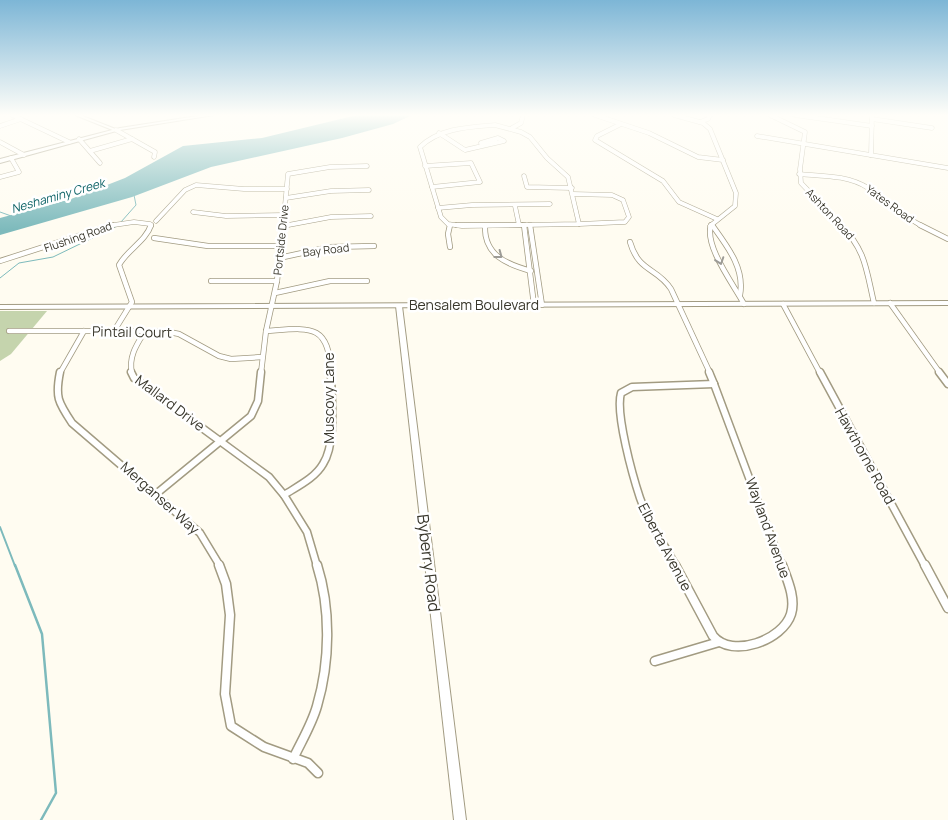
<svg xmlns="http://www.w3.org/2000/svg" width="948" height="820" viewBox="0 0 948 820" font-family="Manrope,sans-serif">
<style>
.green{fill:#c5d4ad}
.water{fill:#7dbabc}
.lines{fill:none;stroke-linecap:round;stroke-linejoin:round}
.stream-far2{stroke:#7dbabc;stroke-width:1}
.stream-far1{stroke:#7dbabc;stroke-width:2}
.stream{stroke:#7dbabc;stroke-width:2.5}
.minor-far3-casing{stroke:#a29b82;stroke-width:5}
.minor-far2-casing{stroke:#a29b82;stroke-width:6}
.minor-far1-casing{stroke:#a29b82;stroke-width:9}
.minor-casing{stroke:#a29b82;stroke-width:11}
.tertiary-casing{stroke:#a29b82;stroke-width:2}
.secondary-casing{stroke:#a29b82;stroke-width:2}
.minor-far3{stroke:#fff;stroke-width:4}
.minor-far2{stroke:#fff;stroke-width:4.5}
.minor-far1{stroke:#fff;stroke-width:6}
.minor{stroke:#fff;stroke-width:8}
.tertiary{fill:#fff;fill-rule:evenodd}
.secondary{fill:#fff;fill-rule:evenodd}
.oneway{stroke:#9c9b96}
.labels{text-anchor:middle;stroke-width:5;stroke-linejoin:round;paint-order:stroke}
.far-street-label{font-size:11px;fill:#39372c;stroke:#fff}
.far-water-label{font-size:12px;font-style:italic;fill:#0d6266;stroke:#fff}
.street-label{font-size:14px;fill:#39372c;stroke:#fff}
.near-street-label{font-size:16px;fill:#39372c;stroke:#fff}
</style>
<rect width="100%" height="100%" fill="#fffcf1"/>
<polygon class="green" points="0,311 47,311 11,354 0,361"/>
<polygon class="water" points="357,115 412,115 393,124 342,138 211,167 132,197 0,235 0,218 71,199 125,178 183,146 262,138"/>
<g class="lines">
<g class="stream-far2">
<polyline points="0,212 14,217"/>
<polyline points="121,222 136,205 134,195"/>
<polyline points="0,278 19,263 53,257 117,226"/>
</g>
<polyline class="stream-far1" points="0,527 15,566"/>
<polyline class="stream" points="15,565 42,634 56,793 41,820"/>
<defs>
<g id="minor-far3">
<polyline points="12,115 69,142"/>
<polyline points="595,115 649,133 698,157 723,160"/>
<polyline points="674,115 703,123 710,129 736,193 735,206 710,226"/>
<polyline points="770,115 805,132 800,169 801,183 842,226"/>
<polyline points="795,115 872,126"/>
<polyline points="872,119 932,128"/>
<polyline points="700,122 708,119 710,115"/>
<polyline points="621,124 597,136 595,140 663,181 679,202 717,219"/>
<path d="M495,125L521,132L530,137L547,158L568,177L579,224L462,226L448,224L441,217L420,147C439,128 469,127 495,125Z"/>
<polyline points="0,126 21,119"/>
<polyline points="512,128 521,123 523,115"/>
<polyline points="116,130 155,152 154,157"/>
<polyline points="439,133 465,150 504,141 498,138 481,143 483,144"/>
<polyline points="757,136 948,168"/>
<polyline points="79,139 100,163"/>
<polyline points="0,142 24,155"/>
<polyline points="90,151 132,139"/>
<polyline points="871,155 872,115"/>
<polyline points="425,166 471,163 480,182 432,187"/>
<path d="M799,174C822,176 848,175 868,188C887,199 902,216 922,226"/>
<polyline points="524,176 527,187 572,188"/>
<polyline points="0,177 19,172 11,158"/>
<polyline points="573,194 612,195 623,200 629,217 625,222 579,224"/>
<polyline points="286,198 331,191 369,190"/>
<polyline points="515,206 519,225"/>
<polyline points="438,208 472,205 550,204"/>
<polyline points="193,212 226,216 284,215"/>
<polyline points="156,221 185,190 196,185 244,189 287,189"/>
<polyline points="107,226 134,222 150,224 151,226"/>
<polyline points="283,226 331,217 371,216"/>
<polyline points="283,226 288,174 330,167 367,166"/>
</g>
<g id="minor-far2">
<polyline points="450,225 448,234 450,247"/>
<polyline points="457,225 521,225"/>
<polyline points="524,225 534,305"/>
<polyline points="530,225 542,305"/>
<path d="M711,225C704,246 734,285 744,304"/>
<path d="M712,225C727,246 745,268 740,295"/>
<path d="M841,225C866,251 866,269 874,303"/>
<polyline points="920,225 948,239"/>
<polyline points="283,226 287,225"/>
<path d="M485,226C484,255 506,264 531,271"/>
<polyline points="154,238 208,246 281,246"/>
<path d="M630,242C639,273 657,267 671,289L710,373"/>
<polyline points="279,258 330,247 374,246"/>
<polyline points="0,261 112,225"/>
<polyline points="211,281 277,281"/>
<polyline points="275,293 330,281 367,281"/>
<polyline points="890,303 940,373"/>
<polyline points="783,304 820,373"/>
<polyline points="9,331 165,331 179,334 219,356 231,359 262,357"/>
<path d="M114,331L132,302L119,265C127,250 146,241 151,225"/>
<path d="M266,331C309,328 329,322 331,373"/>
<polyline points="60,373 84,331"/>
<path d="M132,373C128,357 137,344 145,331"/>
<polyline points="261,373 266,331 277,281 283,225"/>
</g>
<g id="minor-far1">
<path d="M60,372C55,397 58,402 72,423L200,533L220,566"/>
<polyline points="131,372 134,378 269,477 284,495 307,532 317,566"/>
<polyline points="709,372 714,384"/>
<polyline points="820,372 925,566"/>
<polyline points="939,372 948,384"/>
<polyline points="714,384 782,566"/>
<polyline points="156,494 251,416 258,401 261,372"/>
<path d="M284,495C298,486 315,478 323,464C337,442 331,397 331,372"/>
<path d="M676,566C664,544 648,521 640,498C633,477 615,413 621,393L632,387L714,384"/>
</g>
<g id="minor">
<polyline points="219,565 226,584 230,615 225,694 231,726 264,747 308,763 318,773"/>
<path d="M675,565L713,636C732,659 783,640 791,614C796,598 787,579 782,565"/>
<polyline points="925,565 948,608"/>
<polyline points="655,661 719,642"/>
<path d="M293,759C301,742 312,724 317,706C330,662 331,609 317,565"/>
</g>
<g id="tertiary">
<polygon points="75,115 80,115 118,130 115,131"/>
<polygon points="399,304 402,306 466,820 454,820 396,306"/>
</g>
<g id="secondary">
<polygon points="204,115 214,115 120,130 0,163 0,159 120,128"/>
<polygon points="948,301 948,305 0,309 0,305"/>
</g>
</defs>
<use href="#minor-far3" class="minor-far3-casing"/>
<use href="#minor-far2" class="minor-far2-casing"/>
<use href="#minor-far1" class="minor-far1-casing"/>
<use href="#minor" class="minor-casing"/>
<use href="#tertiary" class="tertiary-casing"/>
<use href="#secondary" class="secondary-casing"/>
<use href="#minor-far3" class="minor-far3"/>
<use href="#minor-far2" class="minor-far2"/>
<use href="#minor-far1" class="minor-far1"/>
<use href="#minor" class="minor"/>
<use href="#tertiary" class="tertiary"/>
<use href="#secondary" class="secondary"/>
</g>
<defs><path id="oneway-chevron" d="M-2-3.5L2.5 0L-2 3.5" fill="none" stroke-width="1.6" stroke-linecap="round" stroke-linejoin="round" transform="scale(1.25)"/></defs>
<g class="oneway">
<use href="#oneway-chevron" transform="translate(499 255) rotate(37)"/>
<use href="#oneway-chevron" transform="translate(720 261) rotate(71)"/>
</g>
<linearGradient id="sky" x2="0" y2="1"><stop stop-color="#7db6d6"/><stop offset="0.5" stop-color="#fffef9"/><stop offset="1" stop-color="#fffef9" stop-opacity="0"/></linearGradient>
<rect width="948" height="230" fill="url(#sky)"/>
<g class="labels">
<g class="far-street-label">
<text transform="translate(890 204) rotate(36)" y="4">Yates Road</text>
<text transform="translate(830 214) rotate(47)" y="4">Ashton Road</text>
<text transform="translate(78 237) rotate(-19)" y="4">Flushing Road</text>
<text transform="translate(281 240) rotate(-84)" y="4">Portside Drive</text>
<text transform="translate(326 250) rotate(-7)" y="4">Bay Road</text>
</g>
<g class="far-water-label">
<text transform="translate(58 196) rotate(-16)" y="4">Neshaminy Creek</text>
</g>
<g class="street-label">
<text x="474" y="310">Bensalem Boulevard</text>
<text transform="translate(132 332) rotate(1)" y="5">Pintail Court</text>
<text transform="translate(329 398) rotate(-90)" y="5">Muscovy Lane</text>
<text transform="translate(170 403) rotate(37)" y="5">Mallard Drive</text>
<text transform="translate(865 456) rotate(61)" y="5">Hawthorne Road</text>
<text transform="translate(160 498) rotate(42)" y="5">Merganser Way</text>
<text transform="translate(768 528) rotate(70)" y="5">Wayland Avenue</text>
<text transform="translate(665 547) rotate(62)" y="5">Elberta Avenue</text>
</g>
<g class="near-street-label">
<text transform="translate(429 563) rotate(83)" y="6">Byberry Road</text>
</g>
</g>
</svg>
